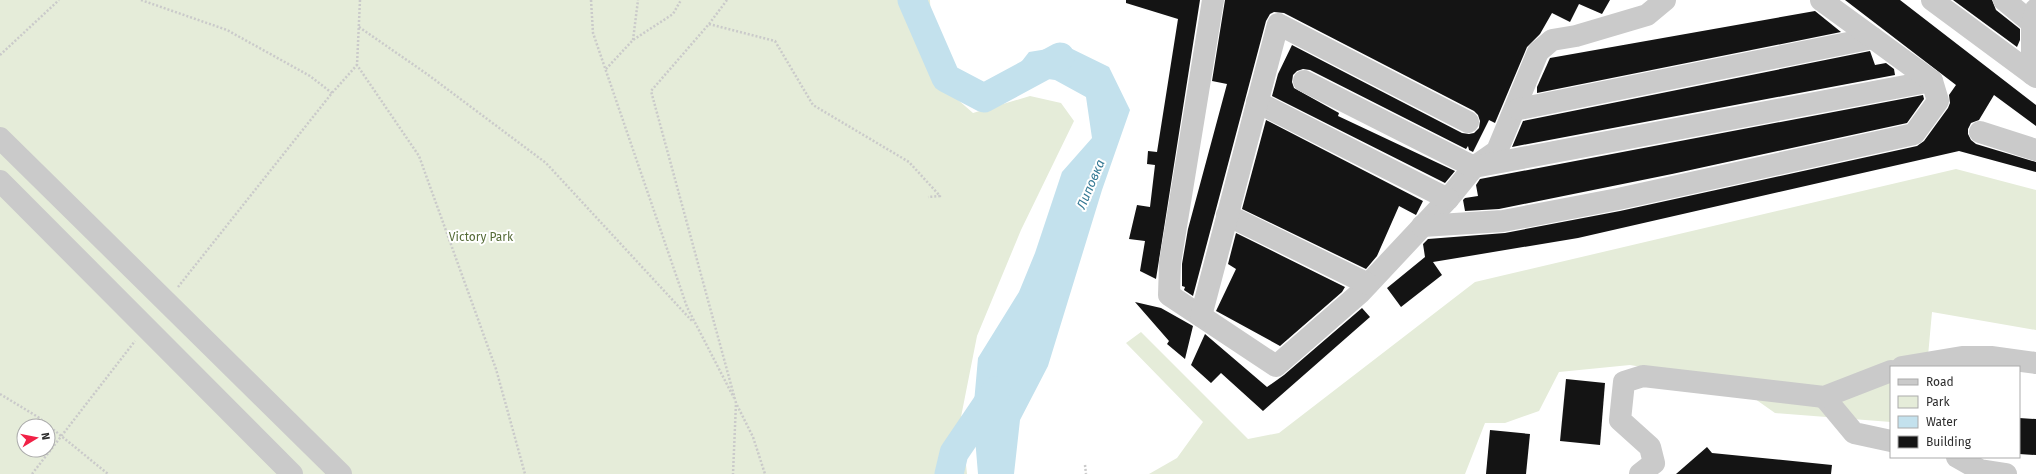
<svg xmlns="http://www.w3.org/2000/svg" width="2036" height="474" viewBox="0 0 2036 474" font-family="'Fira Sans',sans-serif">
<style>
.green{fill:#e5ecd9;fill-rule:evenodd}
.water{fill:#c3e1ed}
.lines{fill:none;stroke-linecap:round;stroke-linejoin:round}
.river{stroke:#c3e1ed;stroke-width:29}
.building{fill:#141414}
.path{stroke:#cacaca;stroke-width:2.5;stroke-dasharray:2 2;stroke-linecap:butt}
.minor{stroke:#cacaca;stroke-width:22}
.labels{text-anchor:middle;stroke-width:4;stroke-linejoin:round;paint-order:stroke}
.park-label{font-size:12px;fill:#556b37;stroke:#fff}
.water-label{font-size:13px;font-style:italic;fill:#357994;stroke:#fff}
</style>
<rect width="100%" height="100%" fill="#fff"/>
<g class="green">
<path d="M0,0H930L933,78L973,113L1030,96L1061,103L1074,121L1021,230L977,336L961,417L967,474H0ZM24,426H48V450H24Z"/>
<polygon points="1956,169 2036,190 2036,330 1932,312 1927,367 1891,367 1891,422 1775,413 1731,382 1630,365 1559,372 1539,411 1505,423 1485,423 1465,474 1149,474 1177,458 1203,422 1126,343 1141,332 1248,439 1279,433 1475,282"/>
</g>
<polygon class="water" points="1066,46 1109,67 1130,110 1102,190 1048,366 1020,420 1014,474 978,474 973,414 978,358 1019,292 1035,253 1062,172 1092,138 1086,97 1055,80 1012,74 1029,52"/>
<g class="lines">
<g class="river">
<polyline points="912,0 946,78 984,98 1060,57"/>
<polyline points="949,474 954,453 996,391"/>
</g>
</g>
<g class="building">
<polygon points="1126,0 1200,0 1156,279 1140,271 1145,241 1129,239 1137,205 1150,207 1155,165 1147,164 1148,151 1157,152 1178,19 1126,3"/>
<polygon points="1225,0 1610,0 1602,14 1579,4 1570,22 1552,13 1540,34 1527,47 1495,123 1489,120 1473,152 1469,150 1468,146 1466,149 1310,70 1303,69 1297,71 1293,75 1292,82 1294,88 1339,113 1338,116 1455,171 1445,183 1272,96 1278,74 1292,45 1462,133 1469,134 1474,133 1479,128 1480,121 1478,115 1474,111 1284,13 1274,12 1270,14 1266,21 1193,296 1184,290 1185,287 1182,286 1182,264 1188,229 1227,84 1212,81"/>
<polygon points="1845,0 1900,0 2036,105 2036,126 1994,95 1979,120 1971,123 1968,129 1968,134 1971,140 1976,144 2036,162 2036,172 1959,151 1578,238 1433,262 1442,275 1401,307 1387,288 1425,257 1423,244 1428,239 1505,233 1620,211 1917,146 1924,141 1948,108 1950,103 1949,95 1956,85"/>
<polygon points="1953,0 1992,0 1996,10 2020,29 2020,40 2017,47"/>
<polygon points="1815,11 1841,32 1537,93 1537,87 1550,58"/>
<polygon points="1870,51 1875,65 1886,63 1894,69 1895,75 1512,147 1523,121"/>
<polygon points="1923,95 1924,99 1907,123 1672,174 1499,209 1465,211 1463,200 1465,198 1478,196 1476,185 1480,179"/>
<polygon points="1266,120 1423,201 1416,215 1399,206 1377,256 1366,269 1242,209"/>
<polygon points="1236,233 1345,287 1342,292 1280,346 1218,312 1216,311 1236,269 1228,264"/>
<polygon points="1135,302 1161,308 1193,326 1185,359 1167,344 1169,341"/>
<polygon points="1362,308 1370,317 1263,411 1221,373 1211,383 1191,365 1205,334 1267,387 1284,375"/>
<polygon points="1566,379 1605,383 1600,445 1560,441"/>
<polygon points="2019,418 2036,419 2036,455 2019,454"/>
<polygon points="1490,430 1530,434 1526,474 1486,474"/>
<polygon points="1707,447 1712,453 1832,465 1831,474 1676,474"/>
</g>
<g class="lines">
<g class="path">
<polyline points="141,0 227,30 310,76 332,93"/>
<polyline points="360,0 357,65 419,156 496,369 525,474"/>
<polyline points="591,0 593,33 687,307 734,398"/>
<polyline points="727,0 709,24 651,91 736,403 733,474"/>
<polyline points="709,24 775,41 813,105 909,162 940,196 928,197"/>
<polyline points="359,27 427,74 546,163 692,321"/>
<polyline points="633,40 638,0"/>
<polyline points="0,55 59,0"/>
<polyline points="606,69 633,40 673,14 681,0"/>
<polyline points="178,287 332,93 357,65"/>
<polyline points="0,394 38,417 108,474"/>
<polyline points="737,405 753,437 765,474"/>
<polyline points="1085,465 1086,474"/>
<polyline points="32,474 135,341"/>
</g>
<g class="minor">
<polyline points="1213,0 1170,263 1169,295 1276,366 1360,293 1448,199 1474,167 1497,151 1538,52 1552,40 1576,36 1647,15 1665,0"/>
<polyline points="1932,0 2036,77"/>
<polyline points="2004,0 2032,23"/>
<polyline points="2032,74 2032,23 2036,9"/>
<polyline points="1304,81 1474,167 1932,81"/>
<polyline points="1257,102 1448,199"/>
<polyline points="1519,109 1873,38"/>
<polyline points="1980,132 2036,150"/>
<polyline points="0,138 341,474"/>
<polyline points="0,181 292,474"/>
<polyline points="1227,215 1368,284"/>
<polyline points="1422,226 1503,221 1618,199 1914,134 1938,101 1932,81 1821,0"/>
<polyline points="1201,316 1278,24 1468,122"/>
<polyline points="1902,367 1962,357 1991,357 2036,363"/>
<polyline points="1824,397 1854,433 1891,441"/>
<polyline points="1957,457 1980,470 2006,474"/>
<polyline points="1640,474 1654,463 1650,447 1620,420 1624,382 1643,376 1824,397 1891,371"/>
</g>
</g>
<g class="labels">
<g class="park-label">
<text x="481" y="241">Victory Park</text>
</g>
<g class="water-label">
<text transform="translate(1090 184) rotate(-67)" y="5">Липовка</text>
</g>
</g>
<rect x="1890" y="366" width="130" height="92" fill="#ffffff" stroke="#ababab"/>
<rect x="1898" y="379" width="20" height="6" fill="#cacaca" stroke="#ababab"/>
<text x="1926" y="386" font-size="12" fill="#2d2d2d">Road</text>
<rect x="1898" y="396" width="20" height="12" fill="#e5ecd9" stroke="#ababab"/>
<text x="1926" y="406" font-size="12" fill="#2d2d2d">Park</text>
<rect x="1898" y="416" width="20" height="12" fill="#c3e1ed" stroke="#ababab"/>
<text x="1926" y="426" font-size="12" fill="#2d2d2d">Water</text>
<rect x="1898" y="436" width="20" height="12" fill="#141414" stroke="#ababab"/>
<text x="1926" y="446" font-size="12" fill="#2d2d2d">Building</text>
<g transform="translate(36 438) rotate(80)"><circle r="19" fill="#ffffff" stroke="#ababab"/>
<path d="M0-3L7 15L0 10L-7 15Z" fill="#f12146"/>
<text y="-6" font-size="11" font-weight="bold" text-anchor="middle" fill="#2d2d2d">N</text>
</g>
</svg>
